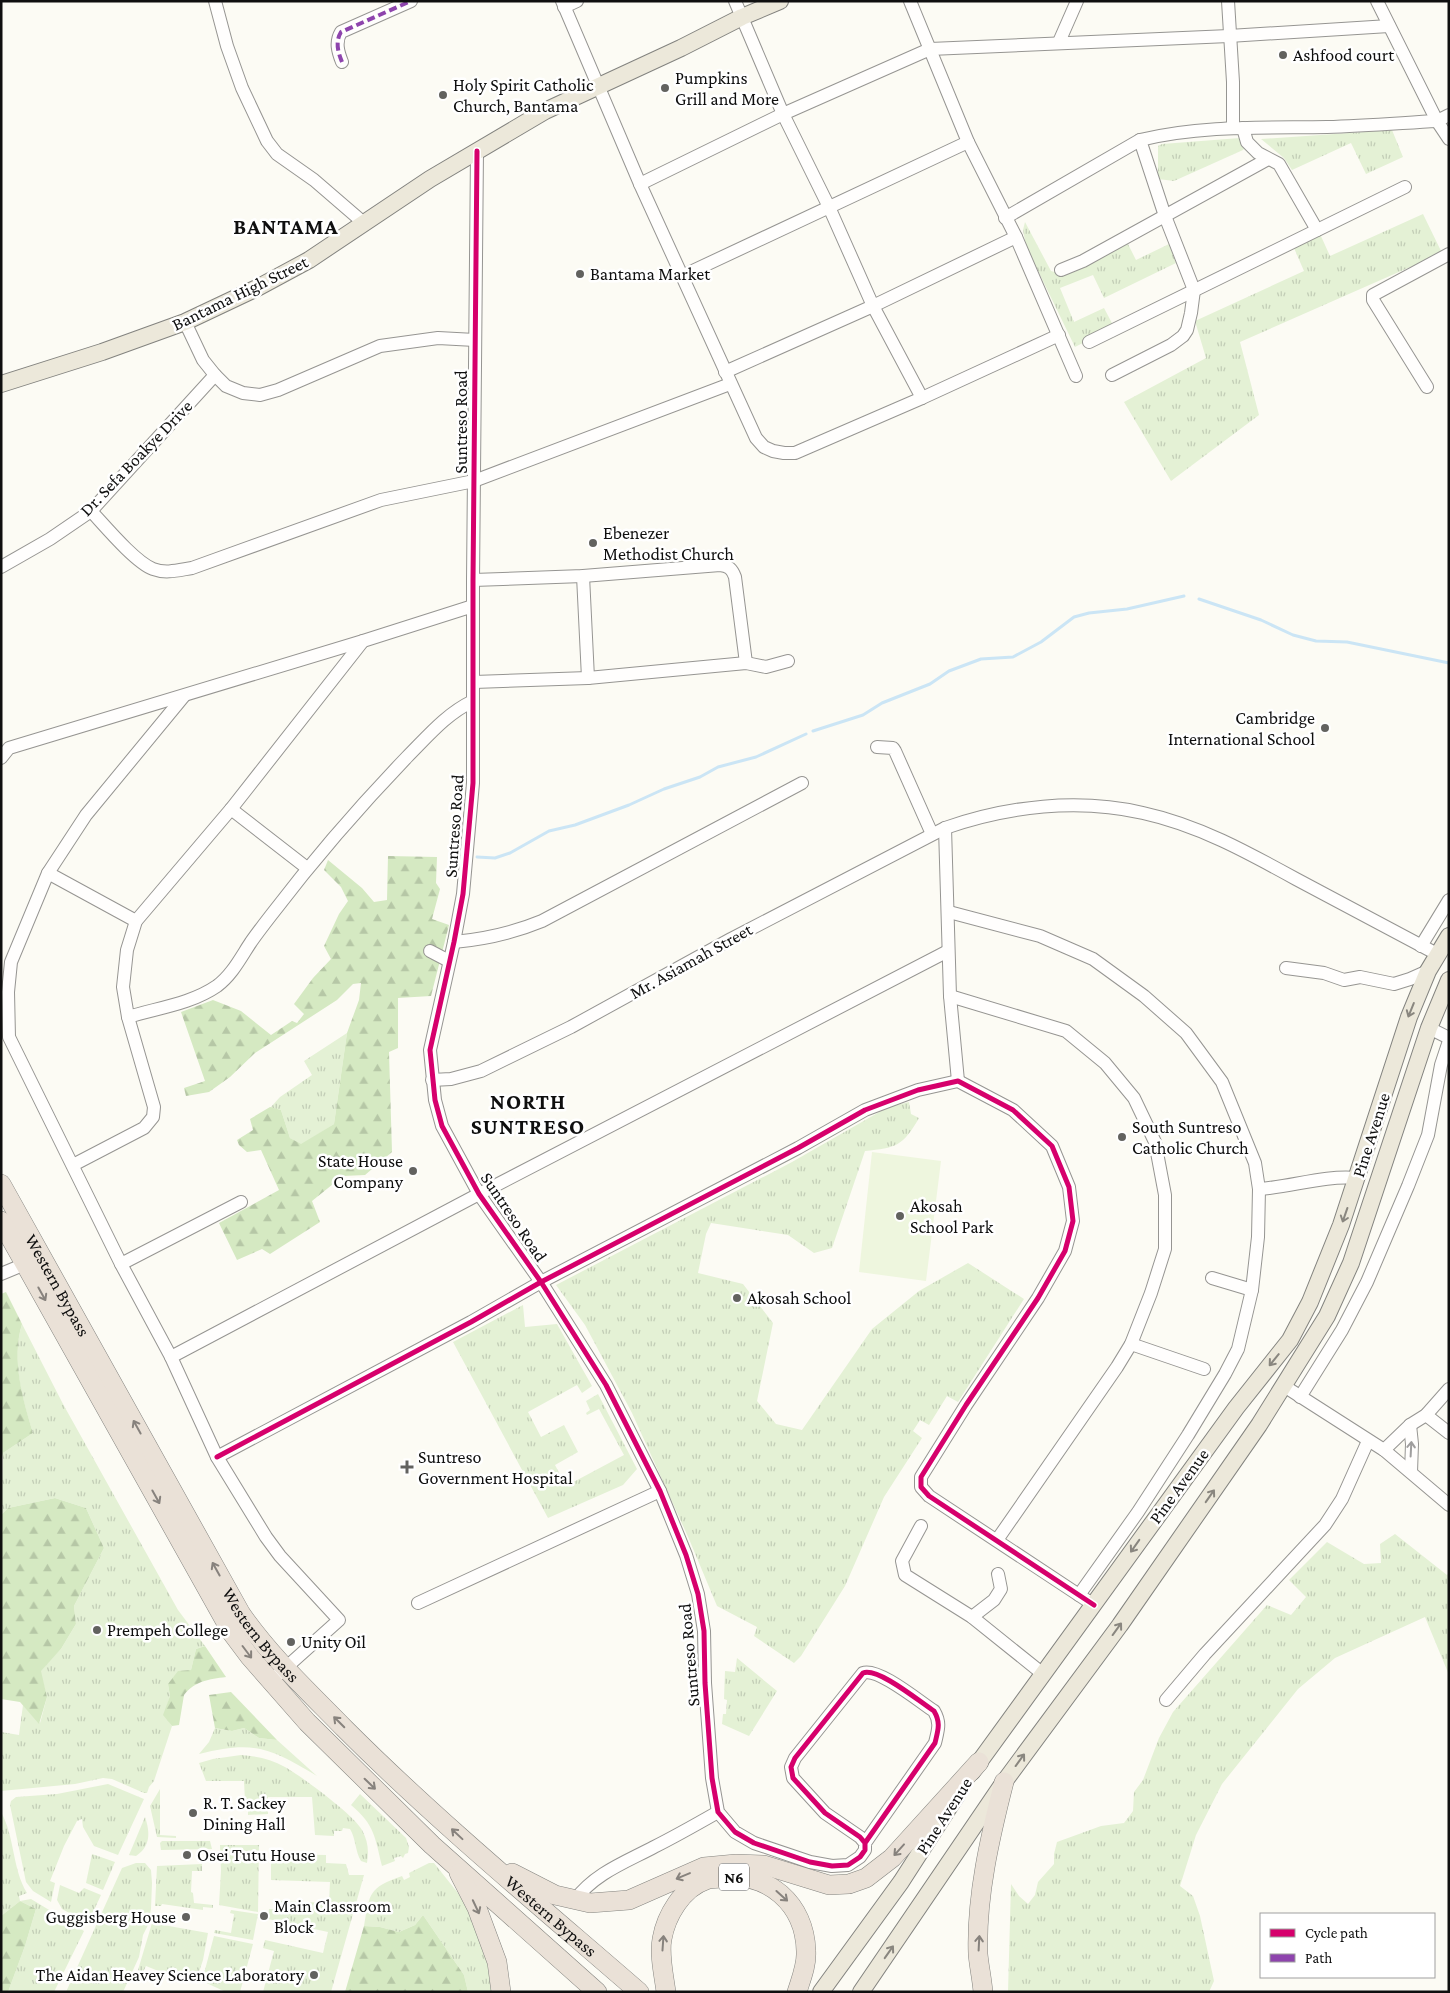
<svg xmlns="http://www.w3.org/2000/svg" width="1450" height="1993" viewBox="0 0 1450 1993" font-family="'Crimson Pro',serif">
<style>
.grass{fill:url(#grass-tufts)}
.forest{fill:url(#forest-firs)}
.pitch{fill:#eef6de}
.lines{fill:none;stroke-linecap:round;stroke-linejoin:round}
.stream{stroke:#cbe5f5;stroke-width:3}
.minor-casing{stroke:#969592;stroke-width:14}
.major-casing{stroke:#83837f;stroke-width:18}
.highway-casing{stroke:#83837f;stroke-width:20}
.minor{stroke:#fffefd;stroke-width:12}
.major{stroke:#ece8da;stroke-width:16}
.highway{stroke:#eae1d7;stroke-width:19}
.quiet{stroke:#8e44ad;stroke-width:4;stroke-dasharray:8 4;stroke-linecap:butt}
.cycleway-casing{stroke:#fff;stroke-width:8}
.cycleway{stroke:#d6006c;stroke-width:5}
.oneway{stroke:#89867f}
.oneway2{stroke:#87827d}
.oneway3{stroke:#9f9e9e}
.poi-dot{fill:#62625f;stroke:#fff;stroke-width:2}
.labels{text-anchor:middle;stroke-width:5;stroke-linejoin:round;paint-order:stroke}
.shield{fill:#fff;stroke:#575757;stroke-width:1}
.shield-label{font-size:16px;font-weight:bold;fill:#0f0f0f}
.poi-label{font-size:18px;fill:#0f0f0f;stroke:#fff;text-anchor:start}
.street-label{font-size:18px;fill:#0f0f0f;stroke:#fff}
.district-label{font-size:22px;font-weight:bold;letter-spacing:1px;fill:#0f0f0f;stroke:#fff}
</style>
<defs>
<pattern id="grass-tufts" width="24" height="20" patternUnits="userSpaceOnUse" patternTransform="scale(1.25)"><rect width="24" height="20" fill="#e4f1d5"/><path d="M3 7l-1-3M5 7V3M7 7l1-3M15 17l-1-3M17 17v-4M19 17l1-3" fill="none" stroke="#c2cdb6"/></pattern>
<pattern id="forest-firs" width="22" height="20" patternUnits="userSpaceOnUse" patternTransform="scale(1.25)"><rect width="22" height="20" fill="#d5e9c2"/><path d="M5 1l3.5 6h-7zM16 11l3.5 6h-7z" fill="#b6c7a6"/></pattern>
</defs>
<rect width="100%" height="100%" fill="#fcfbf4"/>
<g class="grass">
<polygon points="1392,130 1403,157 1366,174 1351,143 1292,170 1284,158 1261,139"/>
<polygon points="1240,138 1245,147 1243,150 1174,181 1158,179 1158,146 1162,144"/>
<polygon points="1423,214 1442,253 1240,342 1259,415 1171,481 1124,402 1206,358 1195,321 1304,271 1294,248 1320,234 1330,256"/>
<polygon points="1025,222 1051,271 1058,273 1128,244 1136,260 1169,244 1176,263 1104,298 1093,275 1060,288 1074,322 1104,308 1114,327 1075,347 1026,246 1023,230"/>
<polygon points="347,1033 334,1124 301,1145 290,1138 281,1110 270,1108 280,1097 312,1075 304,1061"/>
<path d="M909,1102L911,1114L919,1118C903,1146 896,1148 865,1151L832,1248L814,1253L788,1235L711,1223L706,1234L698,1273L743,1284L773,1323L757,1401L776,1424L802,1430L872,1329L919,1291L968,1263L1024,1299L958,1402L947,1396L929,1425L920,1420L913,1431L922,1438L884,1497L845,1586L801,1656L794,1663L754,1636L757,1627L717,1606L689,1539L632,1413L585,1325L556,1285L792,1162L888,1107Z"/>
<polygon points="523,1305 525,1327 557,1324 592,1386 582,1393 577,1385 528,1412 541,1437 564,1425 578,1452 555,1465 566,1486 624,1455 599,1409 587,1415 586,1413 590,1410 586,1401 598,1394 637,1469 623,1485 548,1518 453,1342"/>
<path d="M22,1324L63,1404L178,1610L205,1646L196,1649L191,1670L168,1684L170,1696L164,1715L172,1726L154,1781L149,1787L147,1793H144L112,1779L103,1778L75,1784L1,1791V1732L19,1735L23,1705L40,1723L47,1697L40,1671L61,1649L76,1624L74,1606L104,1548L86,1508L55,1498L8,1508L1,1515L3,1453L33,1433C22,1398 11,1360 22,1324Z"/>
<polygon points="1395,1534 1447,1575 1449,1573 1449,1675 1425,1617 1335,1658 1298,1689 1222,1784 1196,1835 1180,1886 1193,1896 1200,1916 1214,1981 1209,1992 1008,1992 1011,1884 1019,1896 1028,1904 1035,1895 1038,1882 1054,1864 1054,1854 1057,1842 1101,1826 1124,1823 1133,1811 1134,1792 1143,1780 1159,1738 1173,1712 1267,1605 1291,1615 1306,1597 1289,1580 1327,1542 1364,1564 1381,1563 1380,1544"/>
<polygon points="737,1658 777,1691 749,1736 722,1724 723,1714 726,1714 727,1700 724,1699 725,1671 735,1672"/>
<path d="M215,1728L232,1731L244,1728L259,1738L277,1740L317,1776C270,1748 254,1740 199,1754L209,1742Z"/>
<path d="M241,1755C256,1756 271,1759 285,1767C301,1776 354,1815 362,1830C368,1841 369,1851 367,1863L361,1861C355,1851 356,1839 350,1829L343,1828L342,1831H334V1836L315,1835L312,1797H268V1814L248,1815V1801H245L244,1781H206L199,1763L213,1759Z"/>
<polygon points="108,1784 144,1799 118,1855 94,1846 83,1827 82,1819 77,1821 64,1846 50,1881 55,1883 51,1902 33,1891 26,1882 10,1805 11,1801 16,1797 57,1794"/>
<polygon points="160,1789 160,1835 176,1836 176,1838 157,1837 150,1806"/>
<path d="M360,1794L406,1838L409,1847L408,1853L405,1854L403,1858L401,1856L394,1858L395,1861L382,1866C375,1838 375,1825 351,1805Z"/>
<path d="M1,1812C15,1837 12,1868 27,1893L19,1896L20,1901L31,1899L84,1931L54,1992H8L25,1946L36,1909L20,1901L1,1916Z"/>
<path d="M145,1817C150,1832 151,1846 136,1856L129,1855Z"/>
<polygon points="162,1841 210,1841 212,1849 161,1850 160,1843"/>
<polygon points="220,1845 259,1845 258,1912 219,1905 221,1871"/>
<polygon points="92,1854 115,1862 103,1890 86,1883"/>
<polygon points="271,1854 326,1855 326,1863 346,1864 349,1875 364,1875 331,1992 263,1992 274,1951 263,1948 265,1940 323,1953 328,1932 268,1919 269,1909 279,1909 280,1901 329,1903 330,1882 271,1880"/>
<polygon points="136,1863 145,1863 151,1870 152,1883 151,1909 148,1925 143,1935 139,1957 123,1992 66,1992 122,1868"/>
<path d="M429,1863H434L458,1893L482,1932L493,1992H468L464,1975L423,1915L415,1925L399,1932L380,1927L364,1926C370,1893 368,1888 402,1876L404,1880L410,1877L409,1873Z"/>
<polygon points="202,1864 202,1871 192,1871 191,1892 193,1893 194,1903 213,1905 213,1908 203,1907 203,1910 162,1904 161,1906 155,1906 157,1866"/>
<polygon points="60,1885 79,1893 84,1888 101,1895 88,1923 62,1909 57,1900"/>
<polygon points="231,1910 258,1914 253,1940 214,1933 215,1930 231,1933 234,1914 230,1913"/>
<polygon points="152,1923 208,1933 203,1960 196,1981 184,1979 183,1981 146,1966 143,1972 138,1970"/>
<polygon points="214,1936 253,1944 240,1992 226,1992 202,1981"/>
</g>
<g class="forest">
<polygon points="388,856 437,857 436,883 440,889 432,919 449,925 431,996 398,998 398,1048 389,1052 392,1152 365,1175 343,1176 312,1201 320,1222 270,1254 262,1249 237,1260 219,1223 279,1190 261,1150 247,1152 239,1145 237,1140 253,1130 250,1119 270,1107 281,1110 290,1138 301,1144 334,1124 347,1033 359,1000 361,983 353,984 337,1000 255,1053 230,1077 209,1092 186,1096 184,1088 205,1081 181,1012 213,1000 241,1011 271,1035 292,1021 297,1023 304,1014 294,1004 313,978 331,959 324,946 339,914 348,901 341,887 324,870 328,860 362,888 374,902 387,900"/>
<path d="M6,1292L22,1324C11,1360 23,1399 33,1433L3,1453L1,1463V1294Z"/>
<polygon points="55,1498 86,1508 104,1548 74,1606 76,1624 61,1649 41,1671 47,1697 39,1724 20,1702 1,1699 1,1515 8,1508"/>
<path d="M205,1646L226,1677C209,1679 195,1681 184,1695L179,1725L172,1726L163,1715L170,1696L168,1684L178,1671L191,1670L196,1649Z"/>
<polygon points="231,1692 277,1740 259,1738 244,1728 232,1731 215,1728 209,1695"/>
<polygon points="20,1901 36,1909 25,1946 8,1992 1,1992 1,1916"/>
<polygon points="423,1915 464,1975 468,1992 345,1992 364,1926 380,1927 399,1932 415,1925"/>
</g>
<polygon class="pitch" points="872,1152 941,1161 926,1281 859,1272"/>
<g class="lines">
<g class="stream">
<polyline points="1199,599 1261,620 1293,635 1316,641 1347,642 1449,663"/>
<polyline points="813,731 863,715 882,703 930,684 949,671 981,659 1013,657 1041,642 1074,617 1089,613 1127,609 1184,596"/>
<polyline points="477,857 495,858 510,853 549,831 575,825 629,805 664,789 700,777 718,767 756,757 806,734"/>
</g>
<defs>
<g id="minor">
<polyline points="215,1 227,46 242,88 267,141 277,154 314,180 365,224"/>
<polyline points="562,1 640,184 756,438 764,447 773,451 784,453 795,453 922,398 1059,335"/>
<polyline points="735,1 783,114 829,207 873,306 922,398"/>
<polyline points="910,1 968,142 1016,237 1076,376"/>
<polyline points="1228,1 1233,82 1233,128"/>
<polyline points="1377,1 1437,121 1449,139"/>
<polyline points="564,7 577,1"/>
<polyline points="1059,42 1077,1"/>
<path d="M342,62C338,52 335,42 341,32L411,1"/>
<polyline points="1243,128 1247,142 1258,153 1279,164 1317,230"/>
<path d="M477,151L473,580V783L463,894L454,942L430,1050L435,1100L442,1126L479,1194L541,1282L606,1385L660,1491L686,1555L698,1594L704,1631L705,1683L712,1778L718,1812L735,1832L754,1843L810,1862L832,1866L848,1865L860,1857L865,1850V1843L860,1837L825,1813L793,1778L791,1767L795,1758L863,1673C878,1667 920,1702 934,1711C941,1723 938,1730 935,1743L865,1843"/>
<polyline points="640,184 783,114 930,49 1229,36 1389,26"/>
<path d="M1005,218L1140,140C1201,125 1265,128 1327,127C1364,126 1401,123 1437,121L1449,115"/>
<polyline points="1061,270 1083,261 1268,159"/>
<polyline points="682,276 968,142"/>
<polyline points="185,322 203,360 215,375 226,386 243,393 260,395 278,390 380,346 438,338 475,340"/>
<polyline points="1089,342 1405,187"/>
<polyline points="725,372 873,306 1016,237"/>
<polyline points="1112,375 1171,345 1183,336 1187,330 1191,313 1194,290 1165,216 1140,140"/>
<polyline points="1427,387 1373,300 1373,295 1449,254"/>
<path d="M91,511C105,526 135,562 153,569C166,574 179,570 192,568L381,500L474,481L730,384"/>
<polyline points="1,567 50,539 91,511 215,375"/>
<polyline points="583,576 588,678"/>
<path d="M473,580L583,576L720,565C729,566 732,569 735,577L746,663"/>
<polyline points="474,682 588,678 746,663 766,667 788,661"/>
<polyline points="184,696 86,815 48,873 11,962 8,992 9,1037 121,1264 171,1357 217,1457 266,1537 280,1556 339,1620 271,1681"/>
<polyline points="877,747 893,748 895,751 932,834"/>
<polyline points="1,758 9,748 363,641 473,606"/>
<polyline points="231,809 307,868"/>
<polyline points="945,828 950,996 958,1081"/>
<polyline points="48,873 136,921"/>
<path d="M949,912L1040,936L1093,959L1144,996L1186,1033L1222,1082L1255,1163L1259,1189C1292,1187 1323,1175 1357,1178"/>
<path d="M454,942C486,939 513,933 542,921L802,783"/>
<polyline points="1421,946 1449,900"/>
<polyline points="430,951 449,961"/>
<polyline points="1286,968 1324,973 1344,980 1360,977 1394,984 1410,979 1428,971"/>
<polyline points="950,996 1066,1031 1105,1063 1134,1098 1155,1142 1165,1195 1165,1249 1151,1293 1131,1344 1117,1367 997,1540"/>
<path d="M128,1017C157,1008 191,1004 217,986C232,975 241,957 251,942C258,932 265,923 272,914C314,859 359,807 407,757C428,736 446,714 473,701"/>
<polyline points="1429,1028 1449,1038"/>
<path d="M432,1080L451,1079L481,1071L571,1027L731,939L945,828C1008,806 1078,798 1143,813C1198,825 1247,852 1296,879C1343,904 1390,929 1437,954"/>
<polyline points="73,1165 144,1128 153,1117 154,1107 128,1017 123,987 127,950 136,921 231,809 363,641"/>
<polyline points="121,1264 241,1202"/>
<polyline points="1,1274 25,1264"/>
<polyline points="1212,1278 1252,1290"/>
<polyline points="1131,1344 1204,1369"/>
<polyline points="171,1357 479,1194 948,951"/>
<polyline points="1284,1386 1384,1450 1449,1505"/>
<polyline points="1300,1397 1342,1330 1367,1282 1408,1186 1428,1135 1441,1065 1449,1041"/>
<polyline points="1426,1415 1449,1433"/>
<polyline points="1410,1425 1412,1444 1411,1472"/>
<polyline points="1384,1450 1410,1425 1426,1415 1449,1389"/>
<polyline points="217,1457 471,1322 541,1282 798,1148 865,1110 918,1090 958,1081 1013,1110 1052,1146 1069,1187 1073,1221 1065,1251 1038,1298 966,1405 921,1477 921,1487 929,1496 1094,1605"/>
<polyline points="921,1526 902,1561 905,1575 972,1617 1043,1674"/>
<polyline points="1079,1595 1138,1512 1188,1435 1225,1374 1238,1349 1252,1290 1258,1237 1259,1189"/>
<polyline points="418,1603 660,1491"/>
<polyline points="972,1617 994,1600 1001,1589 998,1574"/>
<polyline points="1166,1700 1205,1654 1325,1525 1342,1499 1368,1441"/>
<path d="M575,1900C595,1873 626,1862 654,1847C676,1836 697,1824 718,1812"/>
</g>
<g id="major">
<polyline points="1,384 102,352 185,322 257,288 309,260 430,179 545,111 681,48 742,17 780,1"/>
<polyline points="972,1772 1236,1408 1290,1340 1310,1302 1341,1225 1409,1017 1428,971 1449,936"/>
<polyline points="821,1992 901,1882 957,1795"/>
<polyline points="861,1992 1004,1782 1120,1625 1259,1425 1327,1316 1351,1263 1429,1028 1449,980"/>
</g>
<g id="highway">
<path id="s1" d="M1,1184L241,1614C271,1657 309,1692 345,1729C438,1822 540,1906 639,1992"/>
<polyline points="1,1221 232,1633 250,1657 307,1722 432,1845 597,1992"/>
<polyline points="459,1873 477,1908 497,1962 501,1992"/>
<polyline points="512,1873 555,1895 590,1903 629,1900 704,1867 736,1864 764,1865 829,1885 849,1884 866,1878 892,1858 979,1762"/>
<path d="M666,1992C664,1976 659,1955 662,1939C666,1916 682,1888 706,1880C710,1878 716,1879 721,1878C768,1871 805,1904 806,1951C807,1965 801,1979 797,1992"/>
<path d="M983,1992C982,1979 979,1966 978,1954C976,1897 990,1837 1004,1782"/>
</g>
</defs>
<use href="#minor" class="minor-casing"/>
<use href="#major" class="major-casing"/>
<use href="#highway" class="highway-casing"/>
<use href="#minor" class="minor"/>
<use href="#major" class="major"/>
<use href="#highway" class="highway"/>
<path class="quiet" d="M342,62C338,52 335,42 341,32L411,1"/>
<defs>
<g id="cycleway">
<path d="M477,151L473,580V783L463,894L454,942L430,1050L435,1100L442,1126L479,1194L541,1282L606,1385L660,1491L686,1555L698,1594L704,1631L705,1683L712,1778L718,1812L735,1832L754,1843L810,1862L832,1866L848,1865L860,1857L865,1850V1843L860,1837L825,1813L793,1778L791,1767L795,1758L863,1673C878,1667 920,1702 934,1711C941,1723 938,1730 935,1743L865,1843"/>
<polyline points="217,1457 471,1322 541,1282 798,1148 865,1110 918,1090 958,1081 1013,1110 1052,1146 1069,1187 1073,1221 1065,1251 1038,1298 966,1405 921,1477 921,1487 929,1496 1094,1605"/>
</g>
</defs>
<use href="#cycleway" class="cycleway-casing"/>
<use href="#cycleway" class="cycleway"/>
</g>
<defs><path id="oneway-shaft" d="M-6 0H5M1.5-3L5.5 0L1.5 3" fill="none" stroke-width="1.6" stroke-linecap="round" stroke-linejoin="round" transform="scale(1.25)"/></defs>
<g class="oneway">
<use href="#oneway-shaft" transform="translate(1411 1010) rotate(112)"/>
<use href="#oneway-shaft" transform="translate(1345 1215) rotate(109)"/>
<use href="#oneway-shaft" transform="translate(1274 1360) rotate(129)"/>
<use href="#oneway-shaft" transform="translate(1210 1496) rotate(-55)"/>
<use href="#oneway-shaft" transform="translate(1135 1546) rotate(125)"/>
<use href="#oneway-shaft" transform="translate(1117 1629) rotate(-54)"/>
<use href="#oneway-shaft" transform="translate(1020 1760) rotate(-54)"/>
<use href="#oneway-shaft" transform="translate(889 1952) rotate(-55)"/>
</g>
<g class="oneway2">
<use href="#oneway-shaft" transform="translate(42 1294) rotate(61)"/>
<use href="#oneway-shaft" transform="translate(137 1427) rotate(-119)"/>
<use href="#oneway-shaft" transform="translate(156 1497) rotate(61)"/>
<use href="#oneway-shaft" transform="translate(216 1569) rotate(-119)"/>
<use href="#oneway-shaft" transform="translate(247 1652) rotate(53)"/>
<use href="#oneway-shaft" transform="translate(339 1722) rotate(-135)"/>
<use href="#oneway-shaft" transform="translate(370 1784) rotate(44)"/>
<use href="#oneway-shaft" transform="translate(457 1834) rotate(-137)"/>
<use href="#oneway-shaft" transform="translate(899 1850) rotate(132)"/>
<use href="#oneway-shaft" transform="translate(683 1876) rotate(157)"/>
<use href="#oneway-shaft" transform="translate(782 1896) rotate(42)"/>
<use href="#oneway-shaft" transform="translate(476 1907) rotate(65)"/>
<use href="#oneway-shaft" transform="translate(663 1943) rotate(-86)"/>
<use href="#oneway-shaft" transform="translate(979 1943) rotate(-87)"/>
</g>
<use class="oneway3" href="#oneway-shaft" transform="translate(1411 1449) rotate(-87)"/>
<g class="poi-dot">
<circle cx="1283" cy="55" r="5"/>
<circle cx="665" cy="88" r="5"/>
<circle cx="443" cy="95" r="5"/>
<circle cx="580" cy="274" r="5"/>
<circle cx="593" cy="543" r="5"/>
<circle cx="1325" cy="728" r="5"/>
<circle cx="1122" cy="1137" r="5"/>
<circle cx="413" cy="1171" r="5"/>
<circle cx="900" cy="1216" r="5"/>
<circle cx="737" cy="1298" r="5"/>
<path d="M404.5 1459.5h5v5h5v5h-5v5h-5v-5h-5v-5h5z"/>
<circle cx="97" cy="1630" r="5"/>
<circle cx="291" cy="1642" r="5"/>
<circle cx="193" cy="1813" r="5"/>
<circle cx="187" cy="1855" r="5"/>
<circle cx="264" cy="1916" r="5"/>
<circle cx="186" cy="1917" r="5"/>
<circle cx="314" cy="1975" r="5"/>
</g>
<g class="labels">
<rect class="shield" x="719" y="1863.5" width="30" height="27" rx="4"/>
<g class="shield-label">
<text x="734" y="1883">N6</text>
</g>
<g class="poi-label">
<text x="1293" y="61">Ashfood court</text>
<text x="675" y="84">Pumpkins<tspan x="675" dy="21">Grill and More</tspan></text>
<text x="453" y="91">Holy Spirit Catholic<tspan x="453" dy="21">Church, Bantama</tspan></text>
<text x="590" y="280">Bantama Market</text>
<text x="603" y="539">Ebenezer<tspan x="603" dy="21">Methodist Church</tspan></text>
<text x="1315" y="724" text-anchor="end">Cambridge<tspan x="1315" dy="21">International School</tspan></text>
<text x="1132" y="1133">South Suntreso<tspan x="1132" dy="21">Catholic Church</tspan></text>
<text x="403" y="1167" text-anchor="end">State House<tspan x="403" dy="21">Company</tspan></text>
<text x="910" y="1212">Akosah<tspan x="910" dy="21">School Park</tspan></text>
<text x="747" y="1304">Akosah School</text>
<text x="418" y="1463">Suntreso<tspan x="418" dy="21">Government Hospital</tspan></text>
<text x="107" y="1636">Prempeh College</text>
<text x="301" y="1648">Unity Oil</text>
<text x="203" y="1809">R. T. Sackey<tspan x="203" dy="21">Dining Hall</tspan></text>
<text x="197" y="1861">Osei Tutu House</text>
<text x="274" y="1912">Main Classroom<tspan x="274" dy="21">Block</tspan></text>
<text x="176" y="1923" text-anchor="end">Guggisberg House</text>
<text x="304" y="1981" text-anchor="end">The Aidan Heavey Science Laboratory</text>
</g>
<g class="street-label">
<text transform="translate(240 293) rotate(-26)" y="6">Bantama High Street</text>
<text transform="translate(461 422) rotate(-90)" y="6">Suntreso Road</text>
<text transform="translate(136 458) rotate(-46)" y="6">Dr. Sefa Boakye Drive</text>
<text transform="translate(454 826) rotate(-86)" y="6">Suntreso Road</text>
<text transform="translate(691 961) rotate(-29)" y="6">Mr. Asiamah Street</text>
<text transform="translate(1371 1135) rotate(-72)" y="6">Pine Avenue</text>
<text transform="translate(514 1217) rotate(56)" y="6">Suntreso Road</text>
<text dy="6" stroke="none"><textPath href="#s1" startOffset="116">Western Bypass</textPath></text>
<text transform="translate(1179 1486) rotate(-54)" y="6">Pine Avenue</text>
<text dy="6" stroke="none"><textPath href="#s1" startOffset="521">Western Bypass</textPath></text>
<text transform="translate(689 1655) rotate(-95)" y="6">Suntreso Road</text>
<text transform="translate(944 1816) rotate(-57)" y="6">Pine Avenue</text>
<text dy="6" stroke="none"><textPath href="#s1" startOffset="926">Western Bypass</textPath></text>
</g>
<g class="district-label">
<text x="286" y="234">BANTAMA</text>
<text x="528" y="1109">NORTH<tspan x="528" dy="25">SUNTRESO</tspan></text>
</g>
</g>
<rect width="1450" height="1993" fill="none" stroke="#0f0f0f" stroke-width="5"/>
<rect x="1260" y="1913" width="175" height="65" fill="#ffffff" stroke="#9f9f9f"/>
<rect x="1270" y="1929" width="25" height="8" fill="#d6006c" stroke="#9f9f9f"/>
<text x="1305" y="1938" font-size="15" fill="#0f0f0f">Cycle path</text>
<rect x="1270" y="1954" width="25" height="8" fill="#8e44ad" stroke="#9f9f9f"/>
<text x="1305" y="1963" font-size="15" fill="#0f0f0f">Path</text>
</svg>
